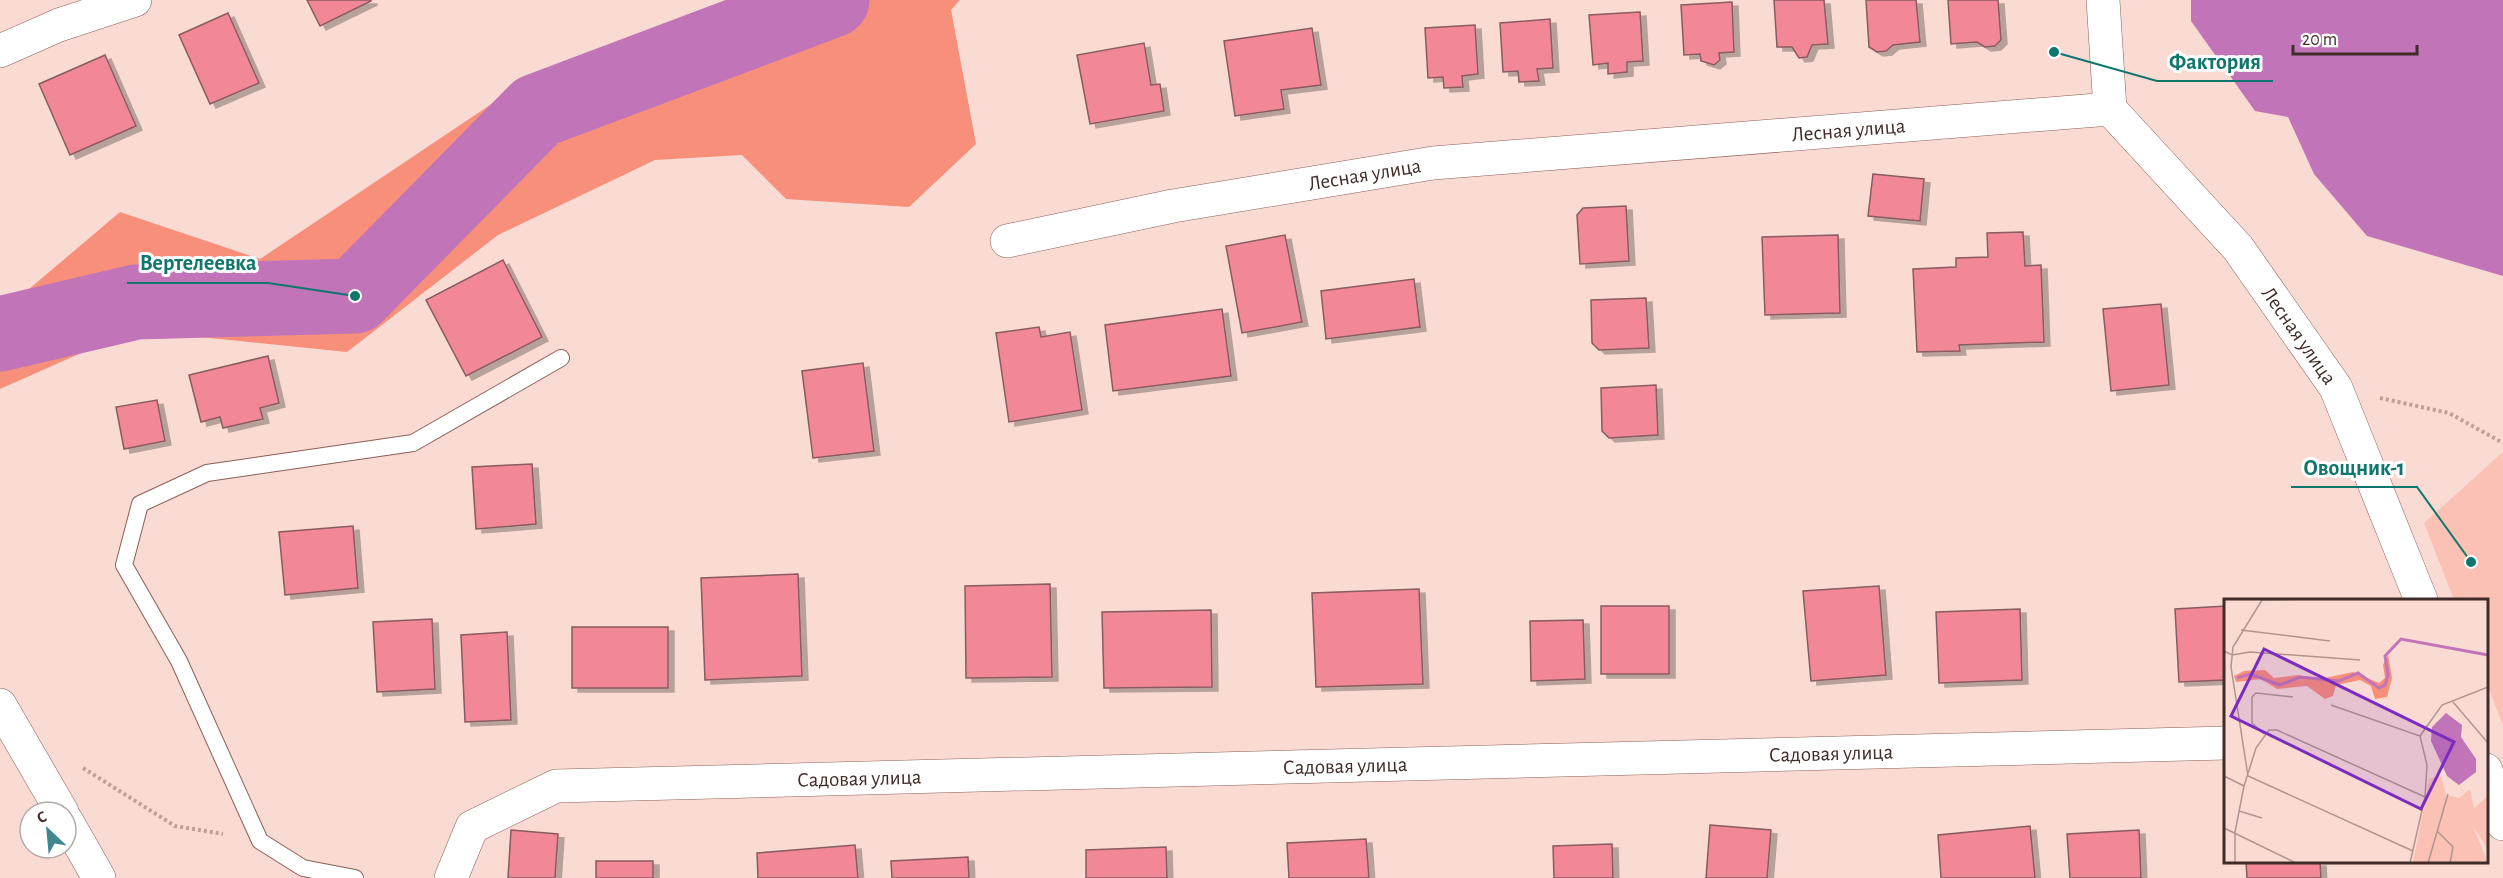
<svg xmlns="http://www.w3.org/2000/svg" width="2503" height="878" viewBox="0 0 2503 878" font-family="'Alegreya Sans',sans-serif">
<style>
.green{fill:#fcc1b5}
.forest{fill:#f78f7b}
.water{fill:#c174b8}
.lines{fill:none;stroke-linecap:round;stroke-linejoin:round}
.river{stroke:#c174b8;stroke-width:75}
.building{fill:#f28797;stroke:#885b60;stroke-width:1.5;filter:url(#shadow)}
.lane-casing{stroke:#8b5f56;stroke-width:18}
.street-casing{stroke:#8b5f56;stroke-width:34}
.path{stroke:#bca19b;stroke-width:4;stroke-dasharray:3 3;stroke-linecap:butt}
.lane{stroke:#fff;stroke-width:16}
.street{stroke:#fff;stroke-width:33}
.labels{text-anchor:middle;stroke-width:6;stroke-linejoin:round;paint-order:stroke}
.street-label{font-size:21px;fill:#402c28;stroke:#fff}
.inset-river{fill:none;stroke:#c174b8;stroke-width:3}
.inset-road{fill:none;stroke:#b0958f;stroke-width:1.5}
.view{fill:#7b2cbf;fill-opacity:0.15;stroke:#7b2cbf;stroke-width:3}
.inset-edge{fill:none;stroke:#402c28;stroke-width:3}
.leader{fill:none;stroke:#0f766e;stroke-width:2}
.callout-dot{fill:#0f766e;stroke:#fff;stroke-width:2}
.callout-label{font-size:22px;text-anchor:middle;font-weight:bold;fill:#0f766e;stroke:#fff;stroke-width:6;stroke-linejoin:round;paint-order:stroke}
</style>
<defs>
<filter id="shadow"><feDropShadow dx="6" dy="4" stdDeviation="0" flood-color="#0004"/></filter>
</defs>
<rect width="100%" height="100%" fill="#fadbd4"/>
<polygon class="green" points="2503,452 2503,726 2487,684 2486,600 2454,600 2424,523"/>
<polygon class="forest" points="780,0 960,0 951,10 976,144 909,207 786,199 742,155 655,160 498,235 347,352 133,330 0,389 0,303 22,295 120,212 260,259 502,97 751,28"/>
<polygon class="water" points="2191,0 2503,0 2503,276 2367,236 2314,174 2288,117 2255,111 2191,21"/>
<g class="lines">
<polyline class="river" points="0,334 136,302 355,296 537,111 832,0"/>
</g>
<g class="building">
<polygon points="307,0 371,0 371,1 320,26"/>
<polygon points="1774,0 1824,0 1828,44 1812,45 1807,57 1799,58 1792,47 1777,47"/>
<polygon points="1866,0 1916,0 1920,42 1893,45 1886,51 1877,52 1869,47"/>
<polygon points="1948,0 1998,0 2001,40 1995,46 1985,47 1977,42 1951,44"/>
<polygon points="1732,2 1734,52 1719,53 1720,60 1714,65 1701,61 1700,54 1684,55 1681,5"/>
<polygon points="1640,12 1643,61 1627,62 1627,72 1608,74 1608,63 1593,65 1589,15"/>
<polygon points="228,13 259,83 210,104 179,35"/>
<polygon points="1550,19 1553,68 1537,69 1539,81 1519,82 1518,71 1503,72 1500,23"/>
<polygon points="1475,25 1478,74 1462,76 1463,87 1444,88 1443,77 1428,78 1425,28"/>
<polygon points="1312,28 1321,85 1281,90 1284,109 1235,116 1224,41"/>
<polygon points="1144,43 1151,85 1160,84 1164,111 1090,124 1077,55"/>
<polygon points="105,55 136,126 70,155 39,84"/>
<polygon points="1873,174 1924,179 1920,221 1868,216"/>
<polygon points="1626,206 1629,261 1580,264 1577,215 1583,208"/>
<polygon points="2023,232 2025,266 2041,265 2044,342 1959,345 1960,351 1917,352 1913,269 1956,267 1956,258 1988,257 1987,233"/>
<polygon points="1285,235 1302,322 1242,333 1226,246"/>
<polygon points="1838,235 1840,313 1765,315 1762,237"/>
<polygon points="503,260 542,337 466,376 426,300"/>
<polygon points="1414,279 1420,327 1326,339 1321,291"/>
<polygon points="1646,298 1649,348 1599,350 1592,343 1591,300"/>
<polygon points="2161,304 2169,385 2111,391 2103,309"/>
<polygon points="1222,309 1231,376 1113,391 1105,325"/>
<polygon points="1039,327 1041,337 1070,332 1082,410 1009,422 996,333"/>
<polygon points="268,356 279,403 260,408 263,419 223,428 220,417 201,422 189,375"/>
<polygon points="863,363 874,451 813,458 802,371"/>
<polygon points="1656,385 1658,435 1609,438 1602,431 1601,388"/>
<polygon points="157,400 165,441 124,449 116,407"/>
<polygon points="532,464 536,524 476,529 472,467"/>
<polygon points="353,526 358,588 285,595 279,532"/>
<polygon points="798,574 802,676 705,680 701,578"/>
<polygon points="1050,584 1052,677 966,678 965,586"/>
<polygon points="1879,586 1886,675 1811,681 1803,591"/>
<polygon points="1419,589 1423,684 1316,687 1312,593"/>
<rect x="1601" y="606" width="68" height="68"/>
<polygon points="2226,606 2226,680 2179,682 2175,609"/>
<polygon points="2020,609 2022,680 1939,683 1936,612"/>
<polygon points="1211,610 1212,687 1104,688 1102,612"/>
<polygon points="432,619 435,689 377,692 373,622"/>
<polygon points="1583,620 1585,679 1531,681 1530,621"/>
<rect x="572" y="627" width="96" height="61"/>
<polygon points="507,632 511,720 465,722 461,635"/>
<polygon points="1710,825 1771,830 1767,878 1706,878"/>
<polygon points="2030,826 2035,878 1941,878 1938,835"/>
<polygon points="511,830 558,834 555,878 508,878"/>
<polygon points="2139,830 2141,878 2070,878 2067,834"/>
<polygon points="1366,839 1369,878 1289,878 1287,843"/>
<polygon points="1612,844 1613,878 1554,878 1553,846"/>
<polygon points="855,845 858,878 758,878 757,853"/>
<polygon points="1166,847 1167,878 1086,878 1086,850"/>
<polygon points="968,857 969,878 892,878 891,861"/>
<rect x="596" y="861" width="57" height="17"/>
<polygon points="2246,862 2320,862 2321,878 2247,878"/>
</g>
<g class="lines">
<defs>
<polyline id="lane" points="355,878 303,868 260,841 179,661 124,565 140,504 207,473 413,443 561,358"/>
<g id="street">
<polyline points="2103,0 2110,109"/>
<polyline points="0,51 59,25 135,0"/>
<path id="s1" d="M1007,241L1173,206L1433,163L2110,109L2238,248L2336,388L2421,600"/>
<polyline points="0,705 62,812"/>
<polyline points="2486,770 2503,824"/>
<polyline points="66,820 99,878"/>
<path id="s2" d="M451,878L472,827L556,786L2226,743"/>
</g>
</defs>
<use href="#lane" class="lane-casing"/>
<use href="#street" class="street-casing"/>
<g class="path">
<polyline points="2380,398 2449,413 2503,443"/>
<polyline points="83,768 175,826 223,834"/>
</g>
<use href="#lane" class="lane"/>
<use href="#street" class="street"/>
</g>
<g class="labels">
<g class="street-label">
<text dy="7" stroke="none"><textPath href="#s1" startOffset="850">Лесная улица</textPath></text>
<text dy="7" stroke="none"><textPath href="#s1" startOffset="364">Лесная улица</textPath></text>
<text dy="7" stroke="none"><textPath href="#s1" startOffset="1408">Лесная улица</textPath></text>
<text dy="7" stroke="none"><textPath href="#s2" startOffset="1424">Садовая улица</textPath></text>
<text dy="7" stroke="none"><textPath href="#s2" startOffset="938">Садовая улица</textPath></text>
<text dy="7" stroke="none"><textPath href="#s2" startOffset="452">Садовая улица</textPath></text>
</g>
</g>
<g transform="translate(2224 599)">
<rect width="264" height="264" fill="#fadbd4"/>
<path d="M217,176L222,196L235,199L246,190L250,209L264,197V250L249,227L264,264H189L205,180Z" fill="#fcc1b5"/>
<path d="M164,56L168,79L163,98L151,100L147,87L136,81L112,86L109,97L101,100L83,87L53,90L37,80L12,83L10,77L20,72L41,71L50,79L74,76L96,80L129,73L155,84L161,79L159,66Z" fill="#f78f7b"/>
<path d="M222,114L238,126L237,138L252,160V173L235,186L223,177L207,142L208,128Z" fill="#c174b8"/>
<path class="inset-river" d="M13,79L26,75L56,86L76,78L115,82L134,74L155,89L161,86L164,76L161,57L177,40L264,56"/>
<path class="inset-road" d="M86,0L38,1L9,48L7,68L24,177L189,252M17,31L106,42M0,52L8,56L26,53L136,61M229,103L264,144M107,106L196,137L203,166L201,198L186,264M40,135L28,124V98L32,94L69,98M196,137L218,106L264,88M0,177L20,187M15,212L38,219M0,229L72,264M213,232L229,248L226,264M11,264V233L20,187L32,149L45,131H53L201,198M204,264L224,195"/>
<path class="view" d="M40,50L230,143L197,210L7,117Z"/>
<rect width="264" height="264" class="inset-edge"/>
</g>
<path class="leader" d="M2054 52L2157 81H2273M355 296L268 283H127M2471 562L2417 487H2291"/>
<g class="callout-dot">
<circle cx="2054" cy="52" r="6"/>
<circle cx="355" cy="296" r="6"/>
<circle cx="2471" cy="562" r="6"/>
</g>
<g class="callout-label">
<text x="2215" y="69">Фактория</text>
<text x="198" y="270">Вертелеевка</text>
<text x="2354" y="475">Овощник-1</text>
</g>
<g transform="translate(48 830) rotate(334)"><circle r="28" fill="#ffffff" stroke="#b3aba9" stroke-width="1.5"/>
<path d="M0-4.5L10 22L0 15L-10 22Z" fill="#408592"/>
<text y="-9" font-size="16" font-weight="bold" text-anchor="middle" fill="#402c28">С</text>
</g>
<path d="M2293 45v9h124v-9" fill="none" stroke="#402c28" stroke-width="3"/>
<text x="2302" y="45" font-size="18" fill="#402c28" stroke="#ffffff" stroke-width="4.5" paint-order="stroke">20 m</text>
</svg>
